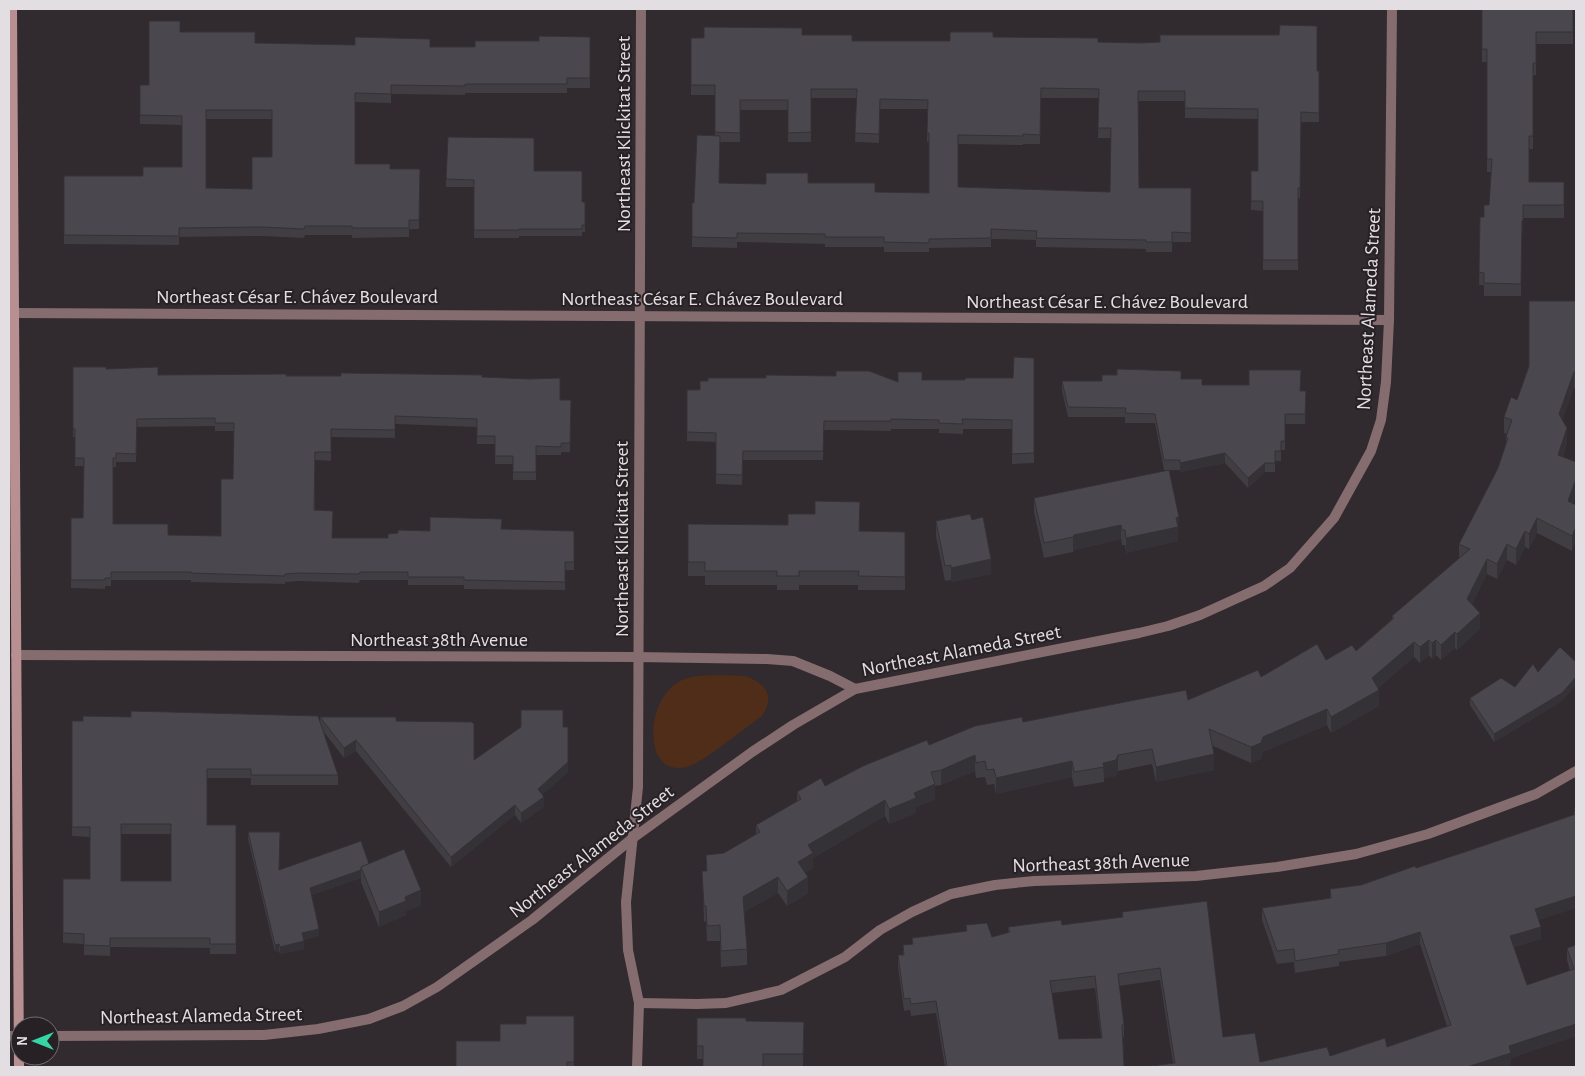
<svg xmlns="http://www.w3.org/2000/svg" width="1585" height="1076" viewBox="0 0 1585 1076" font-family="'Alegreya Sans',sans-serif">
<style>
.green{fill:#4f2d19}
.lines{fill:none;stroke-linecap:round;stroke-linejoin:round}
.minor{stroke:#856c6e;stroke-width:10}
.secondary{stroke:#b89092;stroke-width:10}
.wall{fill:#403d43;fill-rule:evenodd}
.shaded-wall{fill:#343237}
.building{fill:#4a474e;stroke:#343237;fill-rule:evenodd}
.labels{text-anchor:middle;stroke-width:4;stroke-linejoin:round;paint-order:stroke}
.street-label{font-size:20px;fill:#e3dee1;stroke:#272125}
</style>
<rect width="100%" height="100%" fill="#312a2f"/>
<path class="green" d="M746,676C767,684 775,697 762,716C748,726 735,736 722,746C711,753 701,762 689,766C642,782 643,698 682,680C699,673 727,676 746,676Z"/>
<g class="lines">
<g class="minor">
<polyline points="14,313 1389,320"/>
<polyline points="16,655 637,657 767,659 793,661 830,676 855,689"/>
<polyline points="639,1003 697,1004 726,1003 781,990 845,957 880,930 912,912 951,894 995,885 1034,881 1196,876 1277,867 1356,854 1428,834 1536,794 1576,771"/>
<polyline points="9,1036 20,1036"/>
<polyline points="50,1036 264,1035 318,1029 369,1019 403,1006 437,987 532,920 633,838 752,752 793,725 855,689 1139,633 1168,626 1200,615 1264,586 1290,568 1334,518 1371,451 1381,420 1386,382 1389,320 1392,9"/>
<polyline points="637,1067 639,1003 628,950 626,902 638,787 641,9"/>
</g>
<polyline class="secondary" points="12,9 19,1067"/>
</g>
<g class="wall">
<polygon points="1481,9 1573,9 1573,44 1536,44 1536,75 1533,75 1533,149 1529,149 1529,182 1564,182 1564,218 1523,218 1523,233 1522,233 1521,296 1484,296 1484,285 1479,285 1480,217 1484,217 1489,205 1491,172 1487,172 1487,62 1482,62 1482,10 1481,10"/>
<path d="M180,32L255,43L430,47H475L539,41L590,37V88H567V93H465V95L391,94V103L355,102V164L390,169H420L419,229H409V237L352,238V235H305L304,238L262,236L179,237V245L64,244V176H143L182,167V125L140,124V115L149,85ZM206,119H272V157L252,189L206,188Z"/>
<path d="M802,35L852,41H950L993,37L1098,42L1319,71V122H1301L1300,198H1298V270H1263V211L1251,210V171H1258V119L1185,118V101H1138L1139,188H1191V242H1172V252H1146V249L1036,247V240L991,239V247L929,248V252H884V247H825V244L737,242V248L692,247V203H694L715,135V95H691V38ZM811,98H857L855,142L879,143L880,109H927V142H929V193L875,192L808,183L766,184L719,183L720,142H740V110H788V142H811ZM1041,98H1099L1098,138H1111L1110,192L958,187V144L1023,145V144H1040Z"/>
<polygon points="534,171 582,202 585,202 585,232 582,232 582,236 519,236 519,238 474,238 474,187 446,187 446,179"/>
<polygon points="1576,301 1576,388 1574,388 1562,420 1567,443 1563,457 1576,462 1576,494 1573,504 1572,551 1537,533 1529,549 1525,547 1516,565 1507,560 1497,579 1487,574 1472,604 1480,629 1457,650 1455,648 1441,660 1436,655 1432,659 1429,655 1420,663 1414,657 1378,688 1379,706 1331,733 1327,725 1263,752 1261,759 1251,763 1213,746 1214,770 1156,782 1152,764 1118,771 1116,776 1104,778 1104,782 1074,787 1072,777 996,794 994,784 987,785 985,777 976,778 975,771 941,785 935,786 935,800 916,807 916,813 889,824 885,816 813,858 813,868 805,873 808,893 787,906 778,893 744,912 747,949 747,965 721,967 720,941 707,941 706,921 704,922 702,871 706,871 706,855 724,853 756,834 756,825 797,802 797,792 825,786 929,745 1023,722 1188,700 1261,677 1326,660 1356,651 1392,619 1392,616 1459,558 1459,544 1498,468 1506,444 1506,437 1507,434 1504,433 1504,417 1517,400"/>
<polygon points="1034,358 1034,463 1012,464 1012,429 963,429 963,434 939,433 939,429 891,429 891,431 824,430 823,460 743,460 742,485 716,484 716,442 687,441 687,390 922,380 965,380 1013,378"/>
<path d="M73,367L106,369L158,375L482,377L560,400H571L570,452H561V455H536V480H513V464H495V444H477V427L395,424V438L331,437V461L315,460V510L332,538H388L430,531L502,529L574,531V570H565V590L464,589V585H408V580H360L359,583L300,581L285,582V584L191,582V580H111V586H105V589L71,588V518H83L84,466H75V437H73ZM215,426V431H234L233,479L221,536L168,535L113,524V467H116V462H136L137,427Z"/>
<polygon points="1181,379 1202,385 1306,391 1305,424 1285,424 1285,450 1281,450 1281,461 1275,461 1275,472 1265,472 1248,488 1225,463 1180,472 1180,470 1164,470 1155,423 1125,423 1125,417 1068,417 1062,391 1062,381 1102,381"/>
<polygon points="1034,498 1179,532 1178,532 1178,541 1126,553 1125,545 1122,545 1121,539 1074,550 1073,552 1044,558 1034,512"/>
<polygon points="860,516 860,531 905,532 905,590 858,590 858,585 799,585 799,590 777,590 777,585 705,585 705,576 688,576 688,524 788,525"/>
<polygon points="972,520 991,574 951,582 951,580 945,581 936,536 936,521"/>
<polygon points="1576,662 1576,685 1562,701 1494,742 1470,705 1470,698 1515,687 1538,672"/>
<path d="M320,717L396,721L474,760L563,727L568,772L542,795L544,807L521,823L515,815L451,867L356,751L344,758L323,731L338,775V785H251V778H207V825H236V954H210V948L110,947V956L84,955V944L63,943V879H90V837L72,836V721L320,722ZM121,834H171V881H121Z"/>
<path d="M1576,807V908L1538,920L1541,939L1513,947L1527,985L1570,971L1567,960V948L1576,945V1036L1511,1058V1065L1173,1063L1160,980L1119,986L1124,1025V1037H1123L1124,1067H945L936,1013L911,1016L910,1010L904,1011L898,967V955H903V945L912,944V938L966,931V925L992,937L1008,933V927L1062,925L1122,917V912L1223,1037L1260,1062L1330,1056L1387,1047L1447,1026L1420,944L1386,956L1339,962V966L1295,973L1294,962L1277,964L1262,920V908L1330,898V889L1361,885L1416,868L1574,815V808ZM1095,988L1101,1038L1059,1039L1052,993Z"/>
<polygon points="248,832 280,870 369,864 421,905 406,911 406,915 379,927 361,882 361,878 311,895 319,936 303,940 304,949 280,954 279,951 275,952 248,839"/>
<polygon points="574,1016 574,1067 456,1067 500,1041 526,1024"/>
<polygon points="697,1018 746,1021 804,1022 803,1067 703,1067 703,1059 697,1059"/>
</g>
<g class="shaded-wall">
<polygon points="1523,220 1523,233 1522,233 1521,296 1522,221"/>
<polygon points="1574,372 1574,388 1559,430 1559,414"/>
<polygon points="1567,428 1567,443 1558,471 1558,455"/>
<polygon points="1225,453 1225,463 1180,472 1180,463"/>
<polygon points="1265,463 1265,472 1248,488 1248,478"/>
<polygon points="1576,479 1576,494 1568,517 1568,501"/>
<polygon points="1179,517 1178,541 1126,553 1126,538"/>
<polygon points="1537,518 1537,533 1529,549 1529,534"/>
<polygon points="1121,525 1121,539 1074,550 1073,552 1073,537 1074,535"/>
<polygon points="1576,527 1576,542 1572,551 1572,536"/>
<polygon points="1525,531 1525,547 1516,565 1516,549"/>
<polygon points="1507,544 1507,560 1497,579 1497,564"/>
<polygon points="991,559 991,574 951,582 951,568"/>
<polygon points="1487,559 1487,574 1467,614 1467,599"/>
<polygon points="1480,613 1480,629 1457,650 1457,634"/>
<polygon points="1455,632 1455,648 1441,660 1441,645"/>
<polygon points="1429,640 1429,655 1420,663 1420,647"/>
<polygon points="1436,640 1436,655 1432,659 1432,643"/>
<polygon points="1414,642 1414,657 1372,693 1372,678"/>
<polygon points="1576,677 1576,685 1562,701 1494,742 1494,734"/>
<polygon points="1379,690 1379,706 1331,733 1331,717"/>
<polygon points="1327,709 1327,725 1263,752 1261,759 1251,763 1251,747 1263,737"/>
<polygon points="356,740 356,751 344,758 344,748"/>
<polygon points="1214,754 1214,770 1156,782 1156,767"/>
<polygon points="975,755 975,771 941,785 941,770"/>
<polygon points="1118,755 1118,771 1116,776 1104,778 1103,763"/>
<polygon points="1072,761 1072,777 996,794 996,778"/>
<polygon points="568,762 568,772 538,799 538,789"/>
<polygon points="935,784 935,800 916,807 916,813 889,824 889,809 914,793"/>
<polygon points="544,797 544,807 521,823 521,813"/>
<polygon points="885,800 885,816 813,858 813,868 798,877 798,862 808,845"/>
<polygon points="515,805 515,815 451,867 451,857"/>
<polygon points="361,870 361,878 310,896 310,888"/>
<polygon points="778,877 778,893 743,913 743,897"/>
<polygon points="808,877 808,893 787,906 787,891"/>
<polygon points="421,890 421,905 406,911 406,915 379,927 379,912 405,897"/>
<polygon points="1576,896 1576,908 1535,921 1535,909"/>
<polygon points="1541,927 1541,939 1510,949 1510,936"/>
<polygon points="319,929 319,936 302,940 302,933"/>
<polygon points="1420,932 1420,944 1386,956 1386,943"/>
<polygon points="304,941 304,949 280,954 280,947"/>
<polygon points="279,944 279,951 275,952 275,945"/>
<polygon points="1576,1024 1576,1036 1511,1058 1511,1065 1504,1067 1467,1067 1509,1046"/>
</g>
<g class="building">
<polygon points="1482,9 1573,9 1573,32 1536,32 1536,63 1533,63 1533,136 1529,136 1529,182 1564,182 1564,205 1523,205 1523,220 1522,221 1521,284 1484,283 1484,273 1479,272 1480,217 1484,217 1484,205 1489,205 1492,159 1487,159 1487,49 1482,49"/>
<path d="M149,21H180V32H255V43L355,45V37L430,39V47H475V41H539V36L590,37V78H567V84H465V86L391,85V94L355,93V164H390V169H420L419,220H409V228H352V226H305L304,229L262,227L179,228V236L64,235V176H143V167H182V116L140,115V85H149ZM206,110H272V157H252V189L206,188Z"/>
<path d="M1280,25L1317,26V71H1319V113L1301,112L1300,188H1298V260H1263V201H1251V171H1258V109L1185,108V91H1138L1139,188H1191V233L1172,232V242H1146V240L1036,238L1037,231L991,229V238L929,239V243L884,242V237H825V234L737,233V238L692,237V203H694L697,135L720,136L719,183L766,184V173H808V183H875V192L929,193V133H927L928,100L880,99L879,134L855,133L857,89H811V132L788,133V100H740V133L715,132V85H691V38H704V27L802,28V35H852V41H950V32H993V37L1098,38V42L1141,43L1160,42V35H1279ZM1041,88L1099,89L1098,128H1111L1110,192L958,187V135L1023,136V134L1040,135Z"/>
<polygon points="448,137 534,138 534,171 582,171 582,202 585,202 585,225 582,225 582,229 519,229 519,230 474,230 474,180 446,179"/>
<polygon points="1529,301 1576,301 1576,372 1574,372 1559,414 1567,428 1558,455 1576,462 1576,479 1568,501 1576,505 1576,527 1572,536 1537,518 1529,534 1525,531 1516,549 1507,544 1497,564 1487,559 1467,599 1480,613 1457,634 1455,632 1441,645 1436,640 1432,643 1429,640 1420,647 1414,642 1372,678 1379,690 1331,717 1327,709 1263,737 1261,743 1251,747 1209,729 1214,754 1156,767 1152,749 1118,755 1116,760 1103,763 1104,767 1074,772 1072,761 996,778 994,769 987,770 985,761 976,763 975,755 941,770 931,772 935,784 914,793 916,798 889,809 885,800 808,845 813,853 798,862 808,877 787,891 778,877 743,897 747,949 721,951 720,925 707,926 706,906 704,906 702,871 707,871 706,855 724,853 760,832 756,825 801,799 797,792 821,778 825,786 863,766 927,740 929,745 975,726 1022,717 1023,722 1186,690 1188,700 1258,670 1261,677 1317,644 1326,660 1352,645 1356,651 1394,618 1392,616 1470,549 1459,544 1498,468 1508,438 1506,437 1512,420 1504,417 1511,397 1517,400 1529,366"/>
<polygon points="1014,357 1034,358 1034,453 1012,454 1012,420 962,419 963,424 939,423 939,420 891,419 891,421 824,421 823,451 743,451 742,475 716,474 716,433 687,432 687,390 700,390 700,381 708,381 708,378 766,378 766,375 836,376 836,371 869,371 898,382 898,372 922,372 922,380 965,380 965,378 1013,378"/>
<path d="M73,367H106V369L158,367V375L286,374V376H341V373L482,375V377L529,379L560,378V400H571L570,443H561V447L536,446V472H513V456H495V436H477V419L395,416V430L331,429V452H315L314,510L333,511L332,538H388V534L398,533V530L430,531V517L502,519L501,529L574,531V562H565V582L464,580V577H408V572H360L359,574L300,573L285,574V576L191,573V572H111V578H105V580H71V518H83L84,458H75V429H73ZM215,418V423H234L233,479H221V536L168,535V524H113V458H116V453L136,454L137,419Z"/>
<polygon points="1117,369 1181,371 1181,379 1202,379 1202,385 1249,385 1249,370 1301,370 1300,391 1306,391 1305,414 1285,414 1285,441 1281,441 1281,451 1275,451 1275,463 1265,463 1248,478 1225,453 1180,463 1180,460 1164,460 1155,414 1125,413 1126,408 1068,407 1062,381 1102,381 1102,375 1117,375"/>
<polygon points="1169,470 1179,517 1176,518 1178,527 1126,538 1125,530 1122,530 1121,525 1074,535 1073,537 1044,543 1034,498"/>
<polygon points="815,501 860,502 859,531 905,532 905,577 858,576 859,571 799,571 799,576 777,576 777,571 705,571 705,562 688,562 688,524 788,525 788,514 815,514"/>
<polygon points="970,514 972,520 983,517 991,559 951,568 951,565 945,566 936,521"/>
<polygon points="1560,647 1576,662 1576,677 1562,693 1494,734 1470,698 1501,678 1515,687 1533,664 1538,672"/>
<polygon points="521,710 563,710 563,727 568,727 568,762 538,789 544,797 521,813 515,805 451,857 356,740 344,748 320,717 396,717 396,721 472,722 474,724 474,760 521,727"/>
<path d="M131,711L318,716L338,775H251V769H207V825H236V944H210V938H110V946L84,945V934L63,933V879H90V827H72V721H83V716L131,717ZM121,824H171V881H121Z"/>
<path d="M1576,807V896L1535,909L1541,927L1510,936L1527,985L1574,969L1567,948L1576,945V1024L1509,1046L1511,1053L1467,1067H1143L1175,1063L1160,968L1118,974L1124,1025H1122L1124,1067H947L936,1001L911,1004L910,998L904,999L898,955H904L903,945L913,944L912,938L967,931L966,925L987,923L992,937L1010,932L1008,927L1061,920L1062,925L1123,917L1122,912L1207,901L1223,1037L1255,1033L1260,1062L1327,1047L1330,1056L1385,1038L1387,1047L1451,1025L1420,932L1386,943L1338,950L1339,954L1295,961L1294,949L1277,951L1262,908L1331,898L1330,889L1361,885L1415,866L1416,868L1465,852L1576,814L1574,808ZM1095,976L1102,1038L1059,1039L1050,981Z"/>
<polygon points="248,832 280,832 279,870 361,841 369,864 361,867 361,870 310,888 319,929 302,933 304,941 280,947 279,944 275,945"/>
<polygon points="404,849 421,890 405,897 406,901 379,912 361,867"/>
<polygon points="526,1016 574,1016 574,1062 567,1062 567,1067 456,1067 456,1041 500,1041 500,1024 526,1024"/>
<polygon points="697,1018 746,1018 746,1021 804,1022 803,1054 763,1054 763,1067 703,1067 703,1046 697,1046"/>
</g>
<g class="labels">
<g class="street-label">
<text transform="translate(623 134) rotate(-90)" y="7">Northeast Klickitat Street</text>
<text x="297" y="303">Northeast César E. Chávez Boulevard</text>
<text x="702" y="305">Northeast César E. Chávez Boulevard</text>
<text x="1107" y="308">Northeast César E. Chávez Boulevard</text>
<text transform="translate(1368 309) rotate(-87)" y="7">Northeast Alameda Street</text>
<text transform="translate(621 539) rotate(-90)" y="7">Northeast Klickitat Street</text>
<text x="439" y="646">Northeast 38th Avenue</text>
<text transform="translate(961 650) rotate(-11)" y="7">Northeast Alameda Street</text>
<text transform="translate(591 851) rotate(-38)" y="7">Northeast Alameda Street</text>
<text transform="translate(1101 862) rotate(-2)" y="7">Northeast 38th Avenue</text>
<text transform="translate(201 1015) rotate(-1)" y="7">Northeast Alameda Street</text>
</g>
</g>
<rect width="1585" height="1076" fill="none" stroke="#e3dee1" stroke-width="20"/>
<g transform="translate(35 1041) rotate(270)"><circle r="24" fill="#272125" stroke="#726d70"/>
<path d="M0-4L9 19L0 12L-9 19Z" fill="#37d4a6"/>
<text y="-8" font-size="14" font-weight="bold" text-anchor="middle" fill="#e3dee1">N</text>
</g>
</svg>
